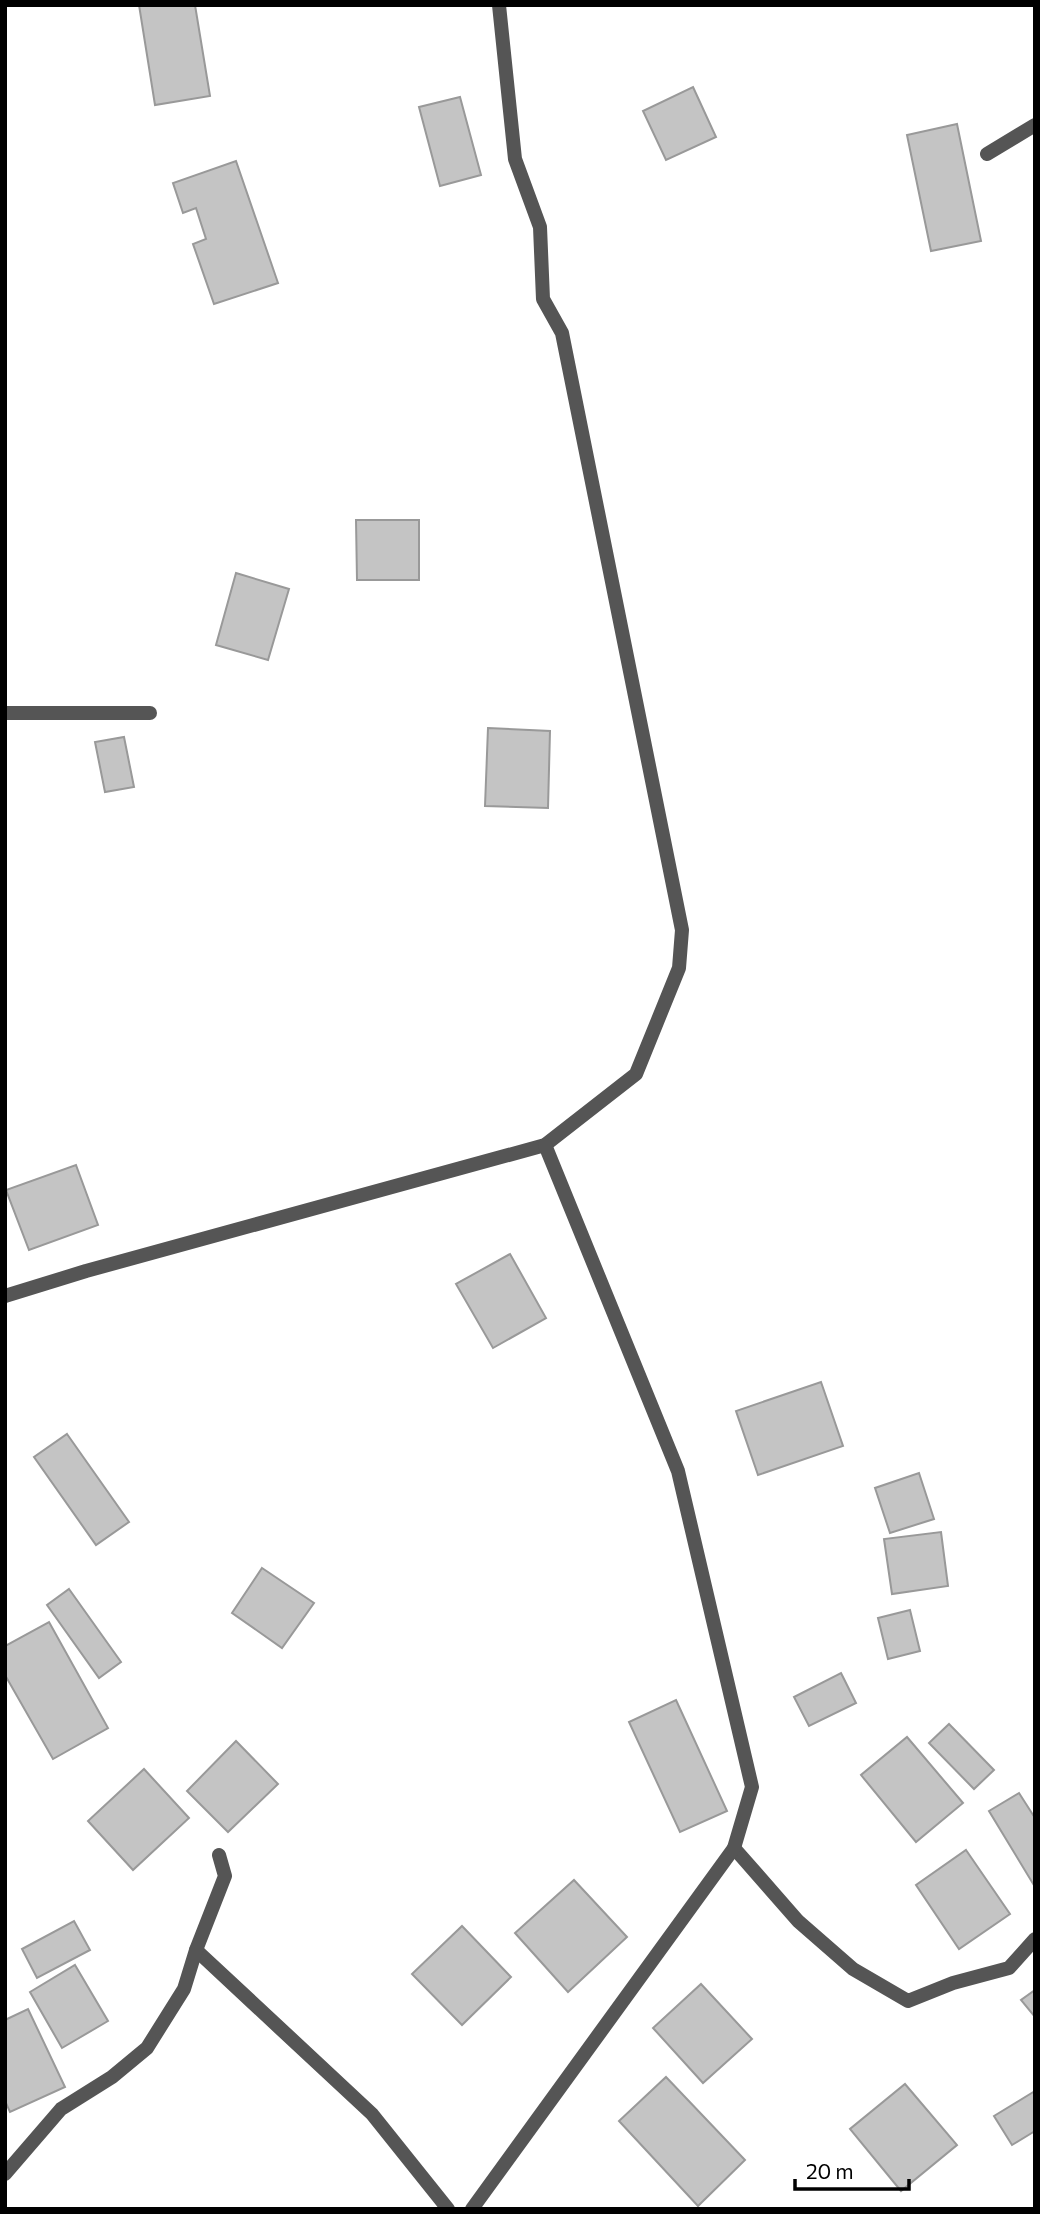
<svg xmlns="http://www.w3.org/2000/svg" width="1040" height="2214" viewBox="0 0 1040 2214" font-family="Commissioner,sans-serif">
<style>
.building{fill:#c4c4c4;stroke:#999;stroke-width:2}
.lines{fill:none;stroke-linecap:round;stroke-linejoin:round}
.minor{stroke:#555;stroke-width:14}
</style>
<rect width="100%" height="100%" fill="#fff"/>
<g class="building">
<polygon points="139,5 195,5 210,96 155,105"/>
<polygon points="693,87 716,137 666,160 643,111"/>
<polygon points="460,97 481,175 440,186 419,107"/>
<polygon points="957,124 981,241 931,251 907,135"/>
<polygon points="236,161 278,283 214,304 193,244 206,239 196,208 183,213 173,183"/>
<polygon points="356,520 419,520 419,580 357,580"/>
<polygon points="236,573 289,589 268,660 216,645"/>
<polygon points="488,728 550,731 548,808 485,806"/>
<polygon points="124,737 134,787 105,792 95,742"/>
<polygon points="76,1165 98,1225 29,1250 6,1190"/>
<polygon points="510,1254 546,1318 493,1348 456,1284"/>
<polygon points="821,1382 843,1446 758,1475 736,1411"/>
<polygon points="67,1434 129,1522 96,1545 34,1457"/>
<polygon points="919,1473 934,1519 890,1533 875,1488"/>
<polygon points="941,1532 948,1586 892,1594 884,1539"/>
<polygon points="262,1568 314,1603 282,1648 232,1613"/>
<polygon points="69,1589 121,1662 99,1678 47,1605"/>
<polygon points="910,1610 920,1651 888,1659 878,1618"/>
<polygon points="49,1622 108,1728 53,1759 5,1675 5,1646"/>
<polygon points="841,1673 856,1703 809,1726 794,1697"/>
<polygon points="676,1700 727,1811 680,1832 629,1722"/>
<polygon points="949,1724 994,1770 974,1789 929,1743"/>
<polygon points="907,1737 963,1803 916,1842 861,1775"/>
<polygon points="236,1741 278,1784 228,1832 187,1791"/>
<polygon points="144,1769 189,1818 133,1870 88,1821"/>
<polygon points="1019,1793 1035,1818 1035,1887 989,1811"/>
<polygon points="966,1850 1010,1914 959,1949 916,1885"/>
<polygon points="574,1880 627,1937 568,1992 515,1933"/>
<polygon points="74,1921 90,1950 37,1978 22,1949"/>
<polygon points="462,1926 511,1977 462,2025 412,1974"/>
<polygon points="75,1965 108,2021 62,2048 30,1992"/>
<polygon points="701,1984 752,2039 703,2083 653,2028"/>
<polygon points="1035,1990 1035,2017 1021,2000"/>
<polygon points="28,2009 65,2087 10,2112 5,2101 5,2020"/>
<polygon points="666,2077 745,2160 698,2206 619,2121"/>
<polygon points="905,2084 957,2145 901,2191 850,2129"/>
<polygon points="1035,2091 1035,2131 1012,2145 994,2116"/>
</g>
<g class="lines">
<g class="minor">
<polyline points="987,154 1035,125"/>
<polyline points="5,713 150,713"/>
<polyline points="5,1296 86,1271 545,1145 636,1074 679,968 682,930 562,333 543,299 540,227 515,159 499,5"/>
<polyline points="734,1848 798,1921 853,1969 908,2001 953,1983 1009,1968 1035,1939"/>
<polyline points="196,1950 372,2114 448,2209"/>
<polyline points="5,2174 61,2109 112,2077 147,2048 184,1989 196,1950 225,1876 219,1855"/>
<polyline points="472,2209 734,1848 752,1787 678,1471 545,1145"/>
</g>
</g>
<rect width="1040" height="2214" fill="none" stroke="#000000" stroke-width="14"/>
<path d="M795 2179v10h114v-10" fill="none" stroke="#000000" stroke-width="3.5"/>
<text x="806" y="2179" font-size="21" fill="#000000" stroke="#ffffff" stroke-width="5" paint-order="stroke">20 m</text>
</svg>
